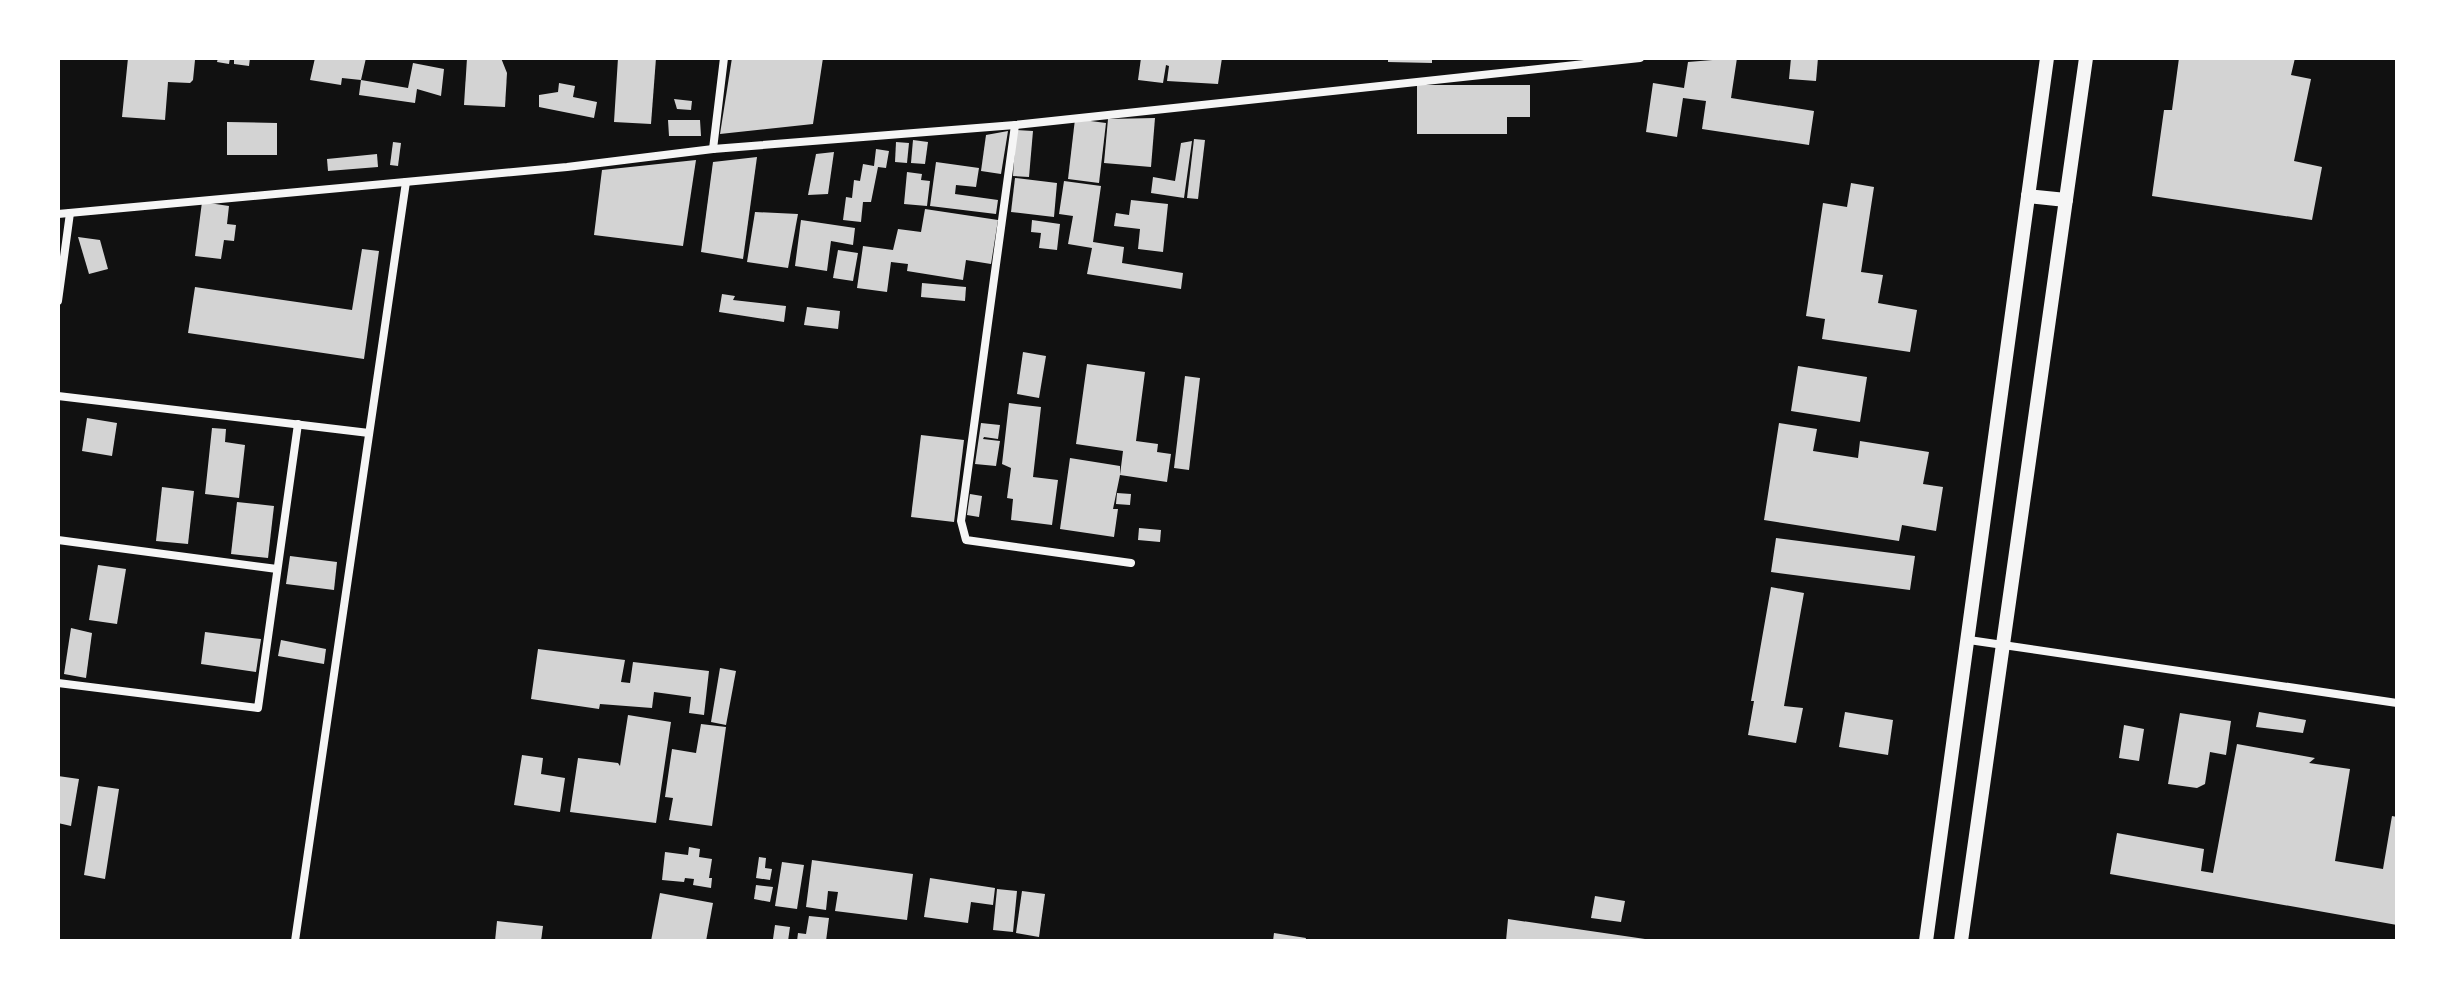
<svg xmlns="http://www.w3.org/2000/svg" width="2455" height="999" viewBox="0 0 2455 999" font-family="Signika,sans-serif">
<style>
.building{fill:#d3d3d3}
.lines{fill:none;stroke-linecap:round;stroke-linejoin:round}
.minor{stroke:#f5f5f5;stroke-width:8}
.secondary{stroke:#f5f5f5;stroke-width:14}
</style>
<rect width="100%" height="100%" fill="#111"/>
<g class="building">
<polygon points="128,58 195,60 193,80 190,83 168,82 165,120 122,117"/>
<polygon points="218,58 230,58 229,64 217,62"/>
<polygon points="234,58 250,58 249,66 234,64"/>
<polygon points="315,58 366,58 361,80 342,78 341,85 310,80"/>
<polygon points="467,58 501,58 507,73 505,107 464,105"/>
<polygon points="618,58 656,58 651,124 614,122"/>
<polygon points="732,58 823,58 813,124 720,134"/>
<polygon points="1141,58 1222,58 1218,84 1167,81 1169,66 1166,65 1163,83 1138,80"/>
<polygon points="1388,58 1432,58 1432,63 1388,62"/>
<polygon points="1737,58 1731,98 1814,111 1809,145 1702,129 1706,101 1683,98 1677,137 1646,132 1653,83 1684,88 1688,62"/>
<polygon points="1791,58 1818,58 1816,81 1789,79"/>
<polygon points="2179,58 2295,58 2291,75 2311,79 2294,161 2322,167 2312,220 2152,196 2164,110 2172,110"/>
<polygon points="413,63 444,69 441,96 417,89 415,103 359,95 361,80 408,88"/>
<polygon points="559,83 575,86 573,97 597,102 594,118 539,107 539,95 558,92"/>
<polygon points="1417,85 1530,85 1530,117 1507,117 1507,134 1417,134"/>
<polygon points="674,99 692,101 691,110 677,109"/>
<polygon points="1155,118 1151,167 1104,163 1108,119"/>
<polygon points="1075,119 1106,123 1099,183 1068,179"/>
<polygon points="668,120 700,120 701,136 669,136"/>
<polygon points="227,122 277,123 277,155 227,155"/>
<polygon points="1016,130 1033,131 1029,177 1013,176"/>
<polygon points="1008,131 1001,174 981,171 986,135"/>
<polygon points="1194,139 1205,140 1198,199 1187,198"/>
<polygon points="913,140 928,142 925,164 911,163"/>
<polygon points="1192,141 1184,198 1151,193 1153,177 1175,181 1181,143"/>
<polygon points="393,142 401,143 398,166 390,165"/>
<polygon points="896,142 909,143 907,163 895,162"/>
<polygon points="876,149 889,151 886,168 878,167 871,202 863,202 861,222 843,220 846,197 852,198 854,180 860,181 863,164 874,166"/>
<polygon points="834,152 828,194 808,195 816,154"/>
<polygon points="377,154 378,167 328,171 327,159"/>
<polygon points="757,157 743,259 701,252 713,162"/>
<polygon points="696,160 683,246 594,235 602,170"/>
<polygon points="936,162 979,168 976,187 956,185 955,194 998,200 996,214 930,206"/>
<polygon points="907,172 922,174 921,180 930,181 927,206 904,204"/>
<polygon points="1015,178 1057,183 1054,217 1011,212"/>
<polygon points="1064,181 1101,186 1093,242 1124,247 1122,263 1183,273 1181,289 1087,274 1092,248 1068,244 1073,216 1059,214"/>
<polygon points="1851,183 1874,187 1861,272 1883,275 1878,303 1917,310 1910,352 1822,339 1825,319 1806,316 1823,203 1847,207"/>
<polygon points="1131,200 1168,204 1163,252 1138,249 1140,229 1114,226 1116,213 1129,215"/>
<polygon points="202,202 229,206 227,224 236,225 234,241 224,240 221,259 195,256"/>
<polygon points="925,209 998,220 991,264 966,260 963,280 907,271 908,264 891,262 887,292 857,288 863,246 893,250 898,229 921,232"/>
<polygon points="755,212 798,214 788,268 747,262"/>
<polygon points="801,220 855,228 853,245 831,241 827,271 795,266"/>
<polygon points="1032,220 1060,224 1057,250 1039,248 1041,233 1031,232"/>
<polygon points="78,237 100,240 108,269 89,274"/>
<polygon points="362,249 379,251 364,359 188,333 195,287 352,310"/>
<polygon points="838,250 858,253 853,281 833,278"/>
<polygon points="922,283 966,287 965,301 921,297"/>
<polygon points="722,294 735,296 733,300 786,306 784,322 719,312"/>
<polygon points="807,307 840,311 838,329 804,325"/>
<polygon points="1023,352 1046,356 1039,398 1017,394"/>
<polygon points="1087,364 1145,372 1136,441 1158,444 1157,452 1171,454 1167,482 1120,475 1113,509 1118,509 1114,537 1060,529 1070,458 1120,466 1120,475 1123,451 1076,444"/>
<polygon points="1798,366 1867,377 1860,422 1791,411"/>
<polygon points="1185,376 1200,378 1189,470 1174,468"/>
<polygon points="1009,403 1041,407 1033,477 1058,480 1052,525 1011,520 1013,499 1007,498 1011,468 1002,464"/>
<polygon points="87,418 117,423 112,456 82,451"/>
<polygon points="981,423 1000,425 998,439 984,437 983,439 1000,441 996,466 975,464"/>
<polygon points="1779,423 1817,429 1813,451 1858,458 1860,441 1929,452 1923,484 1943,487 1936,531 1902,525 1899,541 1764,520"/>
<polygon points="212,428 226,429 225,442 245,445 239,498 205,494"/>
<polygon points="921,435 964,440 954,522 911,517"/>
<polygon points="162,487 194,491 188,544 156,541"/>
<polygon points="1117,493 1131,494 1130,505 1116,504"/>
<polygon points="970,494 982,496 979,517 967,515"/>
<polygon points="237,502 274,506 268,558 231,554"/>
<polygon points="1139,528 1161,530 1160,542 1138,540"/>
<polygon points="1776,538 1915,556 1910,590 1771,572"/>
<polygon points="290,556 337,562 334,590 286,584"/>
<polygon points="98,565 126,569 117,624 89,620"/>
<polygon points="1771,587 1804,593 1784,706 1803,708 1796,743 1748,735 1754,701 1751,701"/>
<polygon points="71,628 92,633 86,678 64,674"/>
<polygon points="205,632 261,639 256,672 201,664"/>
<polygon points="281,640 326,649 324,664 278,656"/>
<polygon points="538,649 625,660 621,682 630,683 633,662 709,671 704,715 689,713 691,697 654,692 652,708 600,704 599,709 531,699"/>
<polygon points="720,668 736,671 726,725 711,722"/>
<polygon points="1845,712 1893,720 1888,755 1839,747"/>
<polygon points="2259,712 2306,720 2303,733 2256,727"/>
<polygon points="2180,713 2231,721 2226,755 2210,752 2205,784 2197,788 2168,784"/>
<polygon points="628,715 671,722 656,823 570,812 578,758 618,763 620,766"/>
<polygon points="701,724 726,727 712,826 669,820 673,798 665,797 672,749 696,753"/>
<polygon points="2124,725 2144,729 2139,761 2119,758"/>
<polygon points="2237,744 2315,758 2309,763 2350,769 2335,861 2383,869 2392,816 2397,817 2397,925 2110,874 2117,833 2204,849 2201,871 2213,873"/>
<polygon points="522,755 543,758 541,774 565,778 560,812 514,805"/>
<polygon points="58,776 79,779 71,826 58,823"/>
<polygon points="98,786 119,789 105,879 84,875"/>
<polygon points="689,847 700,849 699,857 712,859 709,878 712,878 711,888 693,885 694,879 685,878 684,882 662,880 665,852 688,855"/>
<polygon points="759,857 766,858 765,868 772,869 770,880 756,878"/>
<polygon points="812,860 913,874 907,920 835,911 838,892 828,891 826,910 806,907"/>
<polygon points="782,862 804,865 797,909 775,906"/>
<polygon points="930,878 995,888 993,905 971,902 968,923 924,917"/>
<polygon points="756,885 773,887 770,902 754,899"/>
<polygon points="997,889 1017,891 1013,932 993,930"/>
<polygon points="1022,891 1045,894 1039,937 1016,933"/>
<polygon points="660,893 713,903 706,941 651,941"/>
<polygon points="1595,896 1625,901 1621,922 1591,918"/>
<polygon points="809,916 829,918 826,941 797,941 798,933 806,934"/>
<polygon points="1508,919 1645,939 1645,941 1506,941"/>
<polygon points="497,921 543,926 541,941 495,941"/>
<polygon points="775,925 790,927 788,941 773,939"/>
<polygon points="1274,933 1306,938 1305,941 1273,941"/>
</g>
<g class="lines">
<g class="minor">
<polyline points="1015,125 961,521 966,540 1131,563"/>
<polyline points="713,149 724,58"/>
<polyline points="58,214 567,167 713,149 1015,125 1640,58"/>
<polyline points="58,301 70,213"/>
<polyline points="58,396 369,433"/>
<polyline points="58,540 277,569"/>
<polyline points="1969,640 2397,703"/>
<polyline points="58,683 258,708 298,424"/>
<polyline points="295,941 406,182"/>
</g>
<g class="secondary">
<polyline points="2028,196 2066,200"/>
<polyline points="1926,941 2047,58"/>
<polyline points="1961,941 2086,58"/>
</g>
</g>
<rect width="2455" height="999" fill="none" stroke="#ffffff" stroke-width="120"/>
</svg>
